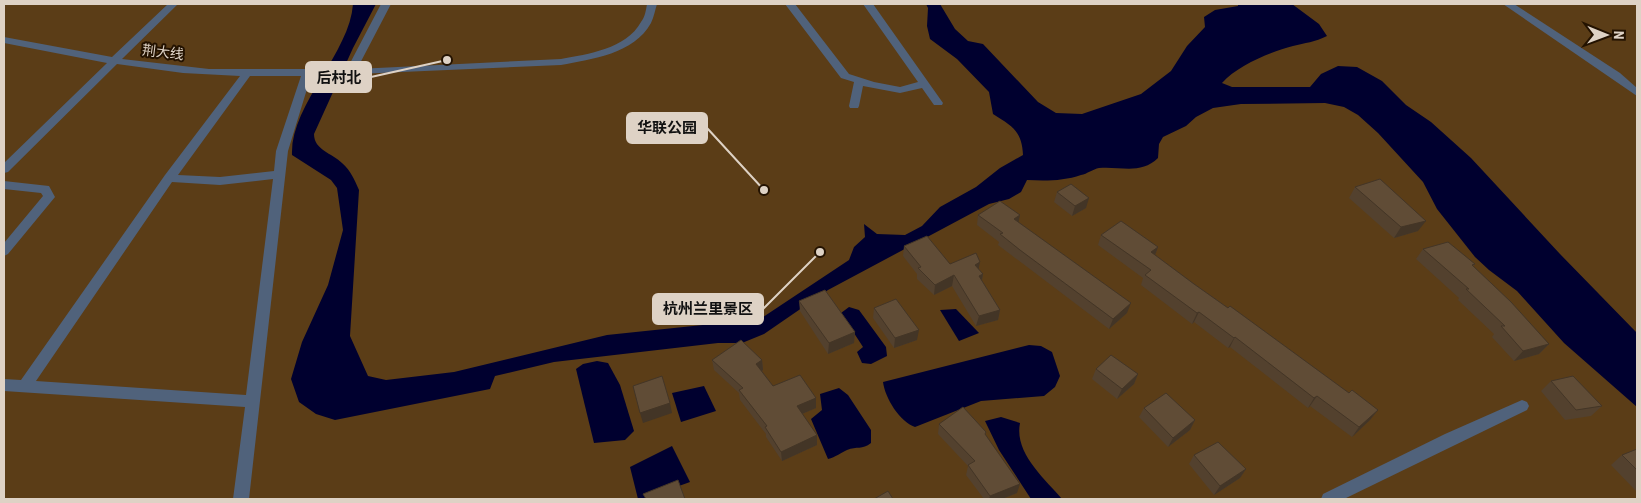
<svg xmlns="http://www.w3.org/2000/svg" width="1641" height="503" viewBox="0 0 1641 503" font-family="'Roboto Condensed','Noto Sans SC',sans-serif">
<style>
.green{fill:#5b3d17}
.water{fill:#00002f}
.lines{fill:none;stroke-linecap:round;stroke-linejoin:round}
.minor{fill:#50627b;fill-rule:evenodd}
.wall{fill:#53412e}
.shaded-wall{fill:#433526}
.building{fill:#604c36;stroke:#433526}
.labels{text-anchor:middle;stroke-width:4;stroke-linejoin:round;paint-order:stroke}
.street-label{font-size:14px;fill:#ded2c5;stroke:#231200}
.leader{fill:none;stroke:#ded2c5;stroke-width:2}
.callout-dot{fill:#ded2c5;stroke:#231200;stroke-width:2}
.callout{fill:#ded2c5;stroke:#ded2c5;stroke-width:2}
.callout-label{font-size:15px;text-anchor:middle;font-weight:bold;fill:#111}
</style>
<rect width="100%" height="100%" fill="#2d1c06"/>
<rect class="green" x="4" y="4" width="1633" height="495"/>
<g class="water">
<path d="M353,4H376L353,48L314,134C314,150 332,153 342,163C351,171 354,179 359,190L350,336L368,376L386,380L454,372L607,335L760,319L849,260L854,247L865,237L864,224L877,234L905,235L922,226L940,207L976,187L1000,168L1023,155C1022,131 1012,126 993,114L989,92L957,59L930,39L927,26L928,8L926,4H940L955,29L968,41L983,44L1038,102L1056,113L1082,114L1141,94L1171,71L1187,46L1205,27L1204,17L1215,10L1238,6V4H1292L1319,24L1327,36C1315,42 1305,43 1293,46C1270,52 1238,65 1222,83L1232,87H1310L1321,74L1338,66L1357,67L1382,81L1406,105L1431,122L1471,158L1560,254L1637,333V407L1564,343L1517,291L1489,270L1475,257L1437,209L1423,182L1378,133L1358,115L1344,107L1325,103L1241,104L1213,108L1196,117L1186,126L1163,137L1159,144L1158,158C1141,175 1120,166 1099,168C1093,169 1087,174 1081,175C1064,181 1045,181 1027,180L1021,192L1009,199L989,204L828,290L764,334L742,343H718L554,362L495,376L490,389L335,420L316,414L299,402L291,379L302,342L328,285L343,230L337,188L331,180L292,155C290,105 350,53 353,4Z"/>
<polygon points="849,307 859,310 886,347 887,356 871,364 862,363 857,352 863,347 841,313"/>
<polygon points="956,309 979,333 959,341 940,310"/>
<path d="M1029,345L1041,346L1052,352L1060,376L1055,387L1044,396L981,401L915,427C900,422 885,398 883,382Z"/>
<polygon points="597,361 608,363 620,385 634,431 625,440 594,443 576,369 583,364"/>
<polygon points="704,386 716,411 681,422 672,393"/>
<path d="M839,388L848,395L871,430V443C862,450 857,446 847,450C840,453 836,457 828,459L811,419L822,410L820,394Z"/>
<path d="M1001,417L1020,423C1014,453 1044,478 1062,499H1031L999,450L985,421Z"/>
<polygon points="672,446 690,482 643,499 638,499 630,467"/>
</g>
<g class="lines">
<g class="minor">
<path d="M168,4H178L122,59L209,69H347L381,4H391L357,69L561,59C588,54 626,49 641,22C645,17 646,10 647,4H657C655,10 654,17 651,23C634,54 592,59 561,65L311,76L288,151L249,499H233L245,407L4,391V379L21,380L165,175L240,76L183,73L117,64L8,172L4,173V163L107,63L4,43V37L112,57ZM250,76H301L276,151L274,171L220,177L178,175ZM273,179L246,395L36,381L172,182L220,185Z"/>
<polygon points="785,4 795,4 849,74 874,82 900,87 918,82 863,4 873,4 943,103 942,105 934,105 922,88 900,93 863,86 859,106 858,108 850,108 849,106 854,82 841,78"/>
<polygon points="1503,4 1514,4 1620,73 1637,88 1637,96"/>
<polygon points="4,181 49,186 55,197 8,254 4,256 4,243 43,196 41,193 4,189"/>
<polygon points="1522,400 1527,402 1529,406 1527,410 1344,499 1321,499 1323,494 1445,434"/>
</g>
</g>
<g class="wall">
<polygon points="1355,187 1418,231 1394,238 1349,198"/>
<polygon points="1057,192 1086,208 1072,216 1054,202"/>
<polygon points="978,215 1018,222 1127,313 1109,329 998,245 999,242 977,225"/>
<polygon points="1101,235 1158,247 1155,255 1194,284 1349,393 1378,410 1370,420 1352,437 1310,406 1308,408 1230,347 1228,348 1194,322 1192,324 1141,285 1143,278 1098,245"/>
<polygon points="904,246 950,264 979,269 983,274 982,281 1000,310 998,320 976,326 952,286 934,295 917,279 917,274 903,256"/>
<polygon points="1423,249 1475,264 1473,266 1549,344 1539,354 1514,361 1492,337 1494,334 1458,300 1459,298 1416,259"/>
<polygon points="799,301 855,332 854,343 828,354 800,311"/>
<polygon points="874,308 917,340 894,348 873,318"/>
<polygon points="712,360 762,360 763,370 762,371 773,386 816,398 816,408 802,414 817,445 782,461 766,437 766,434 740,400 739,393 714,370"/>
<polygon points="1096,369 1138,374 1134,384 1117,399 1092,379"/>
<polygon points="1551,381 1602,406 1591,416 1565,420 1541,391"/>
<polygon points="1144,408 1195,420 1190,430 1168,447 1139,417"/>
<polygon points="939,424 986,435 1017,493 1002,499 984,499 966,475 968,466 938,434"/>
<polygon points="1637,449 1637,492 1611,465 1622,455"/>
<polygon points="1194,455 1246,469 1240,478 1214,495 1189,464"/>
</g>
<g class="shaded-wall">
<polygon points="1089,198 1086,208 1072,216 1075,206"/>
<polygon points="1020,215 1018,225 1014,219"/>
<polygon points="1426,221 1418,231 1394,238 1401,227"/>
<polygon points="1158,247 1154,258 1151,252"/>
<polygon points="980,262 978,272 975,265"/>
<polygon points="983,274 981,285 979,276"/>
<polygon points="954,275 952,286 934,295 935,285"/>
<polygon points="1131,303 1127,313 1109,329 1113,319"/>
<polygon points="1000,310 998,320 976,326 979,316"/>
<polygon points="1199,312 1194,322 1192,324 1197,313"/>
<polygon points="919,330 917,340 894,348 895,338"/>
<polygon points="855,332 854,343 828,354 829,343"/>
<polygon points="1235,337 1230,347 1228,348 1234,338"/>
<polygon points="1549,344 1539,354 1514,361 1523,351"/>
<polygon points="762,360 763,370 757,374 756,364"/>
<polygon points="1138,374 1134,384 1117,399 1122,389"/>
<polygon points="1317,396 1310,406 1308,408 1314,398"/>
<polygon points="816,398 816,408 797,416 797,406"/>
<polygon points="670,403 672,413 643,423 640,413"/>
<polygon points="1378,410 1370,420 1352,437 1359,427"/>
<polygon points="1195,420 1190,430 1168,447 1173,438"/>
<polygon points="817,435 817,445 782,461 781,452"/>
<polygon points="1246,469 1240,478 1214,495 1220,486"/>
<polygon points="1020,484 1017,493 1002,499 989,499 990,496"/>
</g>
<g class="building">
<polygon points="1380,179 1426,221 1401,227 1355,187"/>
<polygon points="1071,184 1089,198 1075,206 1057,192"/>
<polygon points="1000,201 1020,215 1014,219 1131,303 1113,319 1020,250 1000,234 1003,233 978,215"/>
<polygon points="1121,221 1158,247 1151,252 1194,284 1228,308 1230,306 1349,393 1352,390 1378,410 1359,427 1317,396 1314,398 1235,337 1234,338 1199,312 1197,313 1145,275 1151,270 1101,235"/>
<polygon points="927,236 950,264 976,253 980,262 975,265 983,274 979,276 1000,310 979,316 954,275 935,285 918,268 921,267 904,246"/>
<polygon points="1448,242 1475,264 1472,265 1511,302 1549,344 1523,351 1501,326 1505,326 1466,289 1469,289 1423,249"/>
<polygon points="825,290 855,332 829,343 799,301"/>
<polygon points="896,299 919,330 895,338 874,308"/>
<polygon points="741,340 762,360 756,364 773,386 800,375 816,398 797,406 817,435 781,452 765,427 767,426 739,390 743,388 712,360"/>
<polygon points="1111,355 1138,374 1122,389 1096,369"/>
<polygon points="662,376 670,403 640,413 633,386"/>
<polygon points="1573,376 1602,406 1576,410 1551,381"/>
<polygon points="1166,393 1195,420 1173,438 1144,408"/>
<polygon points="963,407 986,432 985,434 1020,484 990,496 968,465 975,461 939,424"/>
<polygon points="1218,442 1246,469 1220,486 1194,455"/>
<polygon points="1637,449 1637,470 1622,455"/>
<polygon points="678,480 685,499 646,499 643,494"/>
<polygon points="888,491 893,499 874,499"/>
</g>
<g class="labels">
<g class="street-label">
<text transform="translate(163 52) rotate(7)" y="5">荆大线</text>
</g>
</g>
<path class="leader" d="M447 60L371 77M764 190L707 128M820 252L763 309"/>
<g class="callout-dot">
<circle cx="447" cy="60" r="5"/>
<circle cx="764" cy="190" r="5"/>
<circle cx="820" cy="252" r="5"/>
</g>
<g class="callout">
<rect x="306" y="62" width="65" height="30" rx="5"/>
<rect x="627" y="113" width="80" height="30" rx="5"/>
<rect x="653" y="294" width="110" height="30" rx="5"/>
</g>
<g class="callout-label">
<text x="339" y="83">后村北</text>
<text x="667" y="133">华联公园</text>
<text x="708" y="314">杭州兰里景区</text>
</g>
<rect width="1641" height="503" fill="none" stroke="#ded2c5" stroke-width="10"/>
<g transform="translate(1606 35) rotate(91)" stroke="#231200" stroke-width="4" paint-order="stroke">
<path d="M0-4L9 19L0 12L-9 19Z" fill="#ded2c5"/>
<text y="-8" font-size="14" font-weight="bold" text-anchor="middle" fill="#ded2c5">N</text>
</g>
</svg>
